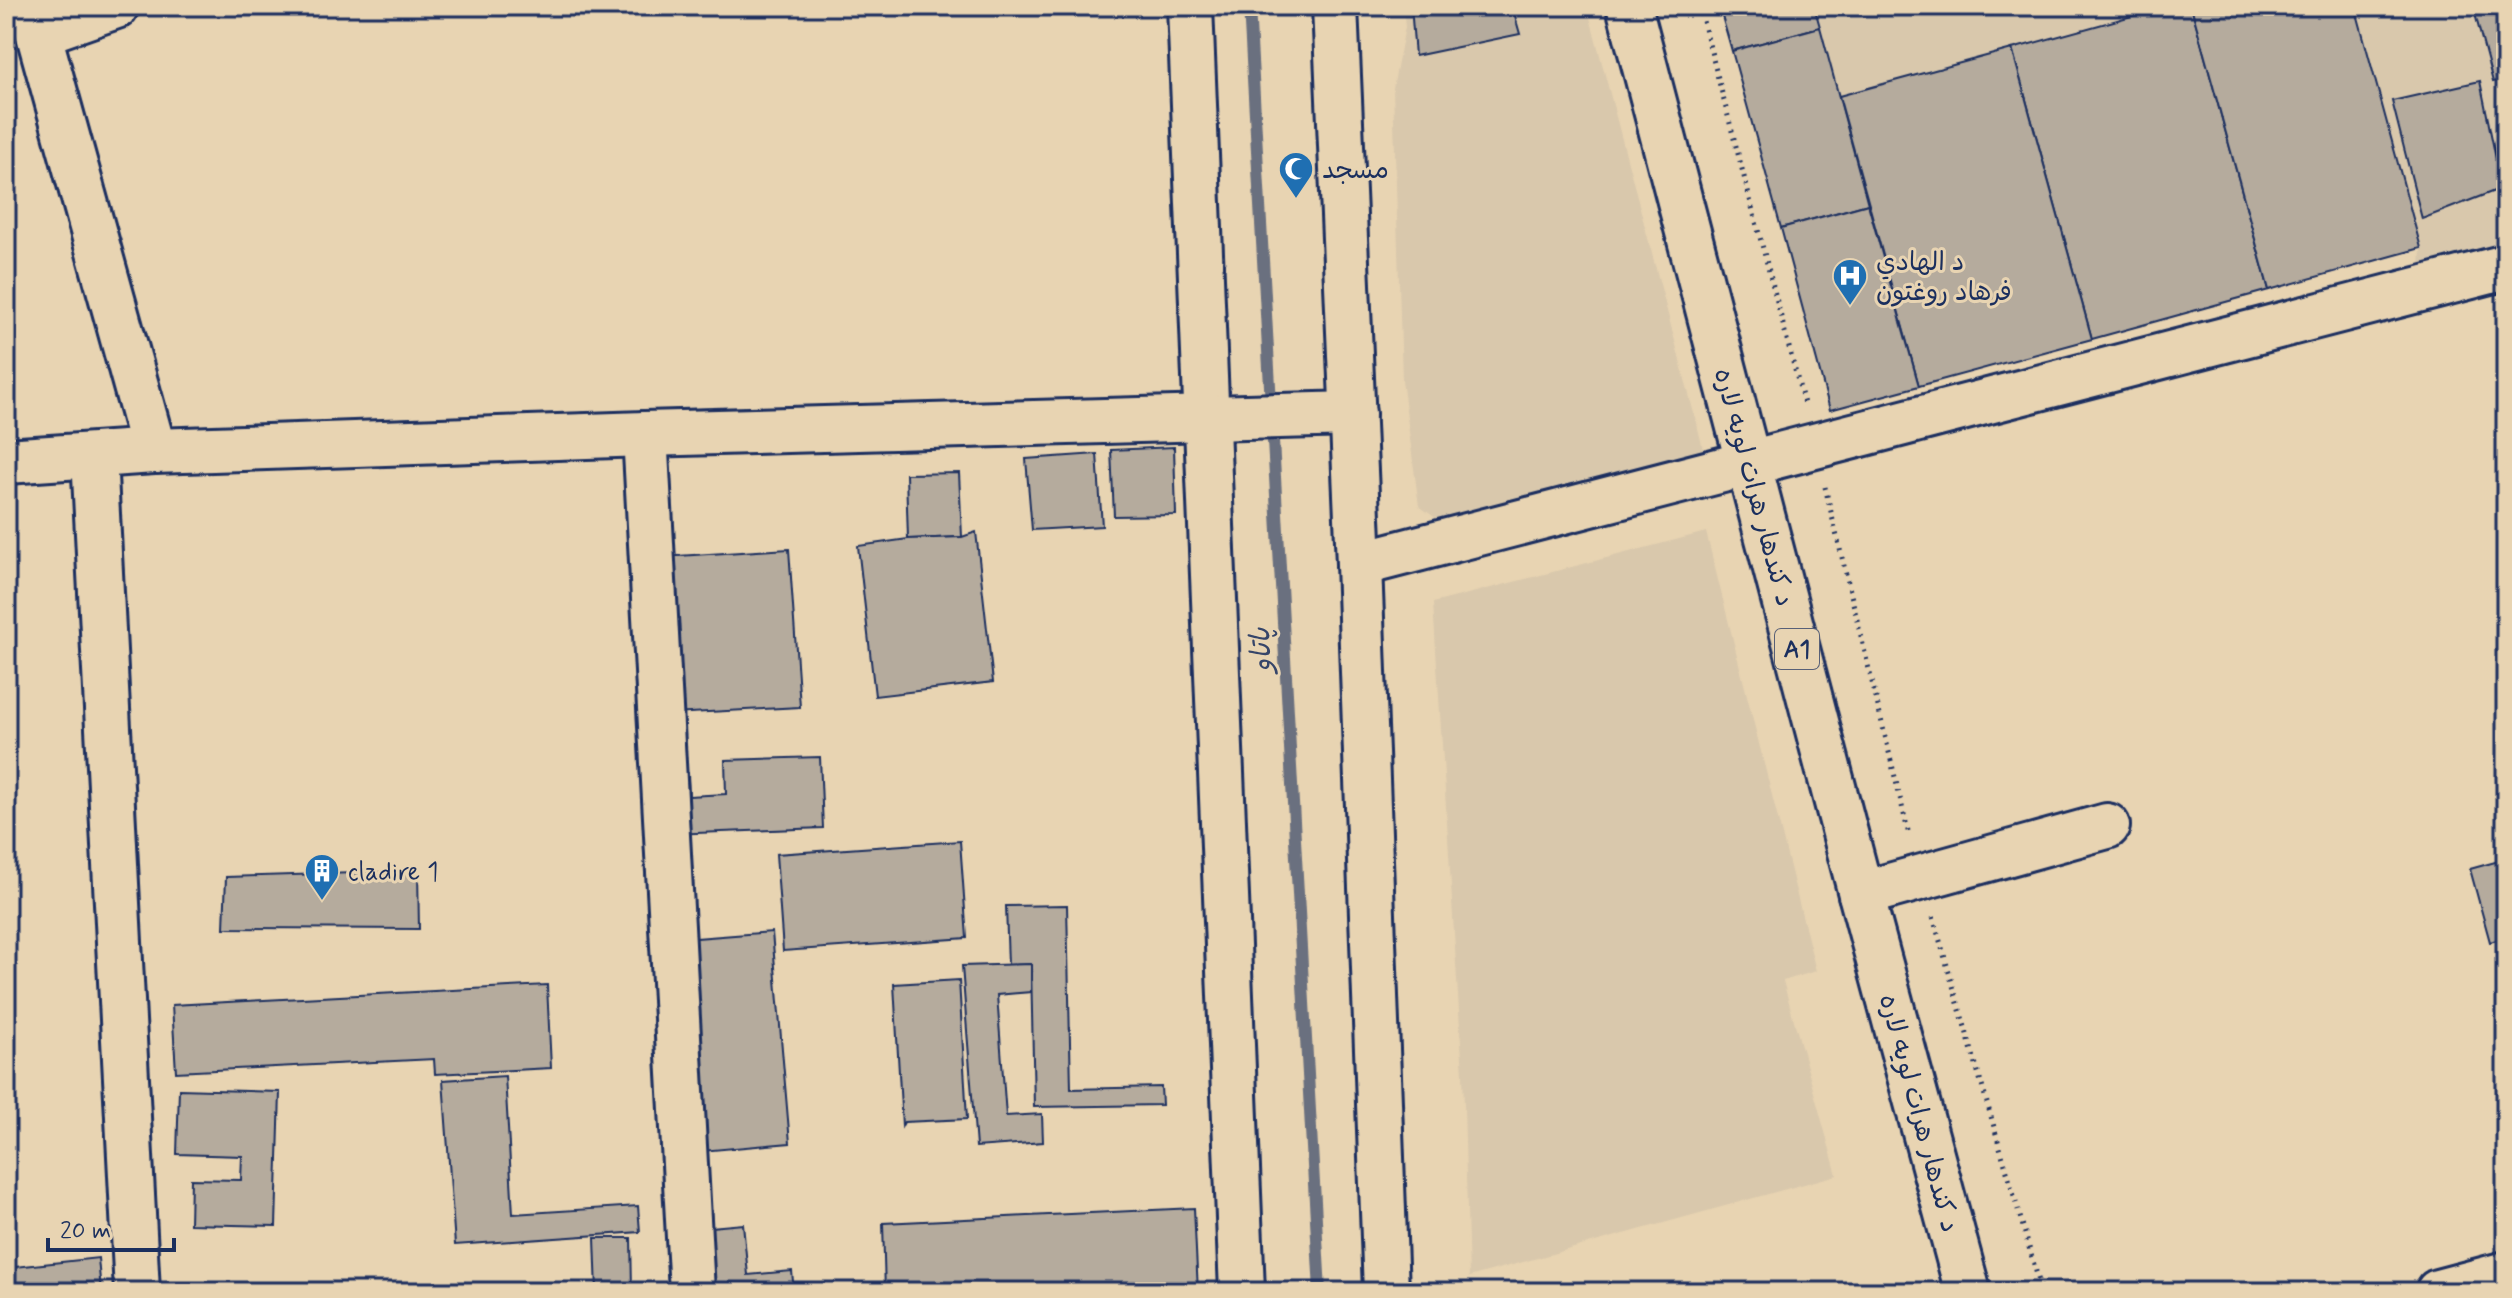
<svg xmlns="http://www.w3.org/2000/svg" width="2512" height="1298" viewBox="0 0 2512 1298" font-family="Mynerve,'Playpen Sans Arabic',sans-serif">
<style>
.built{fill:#d9c8ac}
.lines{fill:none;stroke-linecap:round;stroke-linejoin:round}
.stream{stroke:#6b707f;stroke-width:12}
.building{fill:#b5ab9d;stroke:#1b2f5e;stroke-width:2}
.minor-casing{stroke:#1b2f5e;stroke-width:50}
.major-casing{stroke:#1b2f5e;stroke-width:50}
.path{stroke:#1b2f5e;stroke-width:5;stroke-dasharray:2 6;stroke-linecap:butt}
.minor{stroke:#e8d4b2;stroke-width:44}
.major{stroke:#e8d4b2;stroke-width:44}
.labels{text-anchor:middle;stroke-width:6;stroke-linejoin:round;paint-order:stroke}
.shield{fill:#e8d4b2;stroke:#586077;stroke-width:2}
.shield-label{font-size:24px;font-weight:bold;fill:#1b2f5e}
.poi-label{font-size:26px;fill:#1b2f5e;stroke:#e8d4b2;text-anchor:start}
.street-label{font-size:26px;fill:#1b2f5e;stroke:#e8d4b2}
.water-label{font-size:28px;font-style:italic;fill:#364569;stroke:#e8d4b2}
</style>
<rect width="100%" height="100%" fill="#e8d4b2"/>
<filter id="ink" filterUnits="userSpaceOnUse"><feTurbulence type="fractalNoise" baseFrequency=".0125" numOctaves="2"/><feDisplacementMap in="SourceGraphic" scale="16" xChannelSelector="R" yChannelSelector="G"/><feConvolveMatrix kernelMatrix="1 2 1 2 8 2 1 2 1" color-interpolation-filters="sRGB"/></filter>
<g filter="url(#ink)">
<g class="built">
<polygon points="1403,6 1587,6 1708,467 1447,526 1419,506 1402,380 1393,88 1405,27"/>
<polygon points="1814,6 2168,6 1839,96"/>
<polygon points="2355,6 2506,6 2506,245 2420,269 2421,248"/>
<polygon points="1706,532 1816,971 1783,981 1837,1175 1469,1277 1463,1074 1433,603"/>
</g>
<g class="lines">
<polyline class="stream" points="1249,6 1320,1292"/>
</g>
<g class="building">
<polygon points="1411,6 1512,6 1520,34 1415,56"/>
<polygon points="1719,6 1814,6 1820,27 1732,51"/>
<polygon points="2168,6 2191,6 2269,290 2092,339 2012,49"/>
<polygon points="2191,6 2355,6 2421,248 2269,290"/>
<polygon points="2473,6 2506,6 2506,79 2493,82"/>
<polygon points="1820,27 1868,204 1781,228 1732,51"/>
<polygon points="2012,49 2092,339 1919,386 1839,96"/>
<polygon points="2480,81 2502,188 2422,219 2392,101"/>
<polygon points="1868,204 1919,386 1830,410 1781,228"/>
<polygon points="1174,447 1176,515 1114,516 1111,450"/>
<polygon points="1097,454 1102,526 1032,530 1026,459"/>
<polygon points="959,473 962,537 908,539 906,474"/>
<polygon points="976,532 993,682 875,696 858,546 908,539 962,537"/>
<polygon points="789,549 800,707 672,714 662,557"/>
<polygon points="820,757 823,828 671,834 668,773 688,773 689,796 726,794 725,760"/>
<polygon points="960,841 967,938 783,951 776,854"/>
<polygon points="2506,859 2506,937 2490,942 2470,869"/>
<polygon points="418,871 419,929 224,928 226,877"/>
<polygon points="1067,905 1071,1089 1161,1087 1162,1105 1034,1107 1031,964 1008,965 1006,906"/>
<polygon points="772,932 790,1143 702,1151 684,939"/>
<polygon points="1031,964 1031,992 997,995 1006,1116 1042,1114 1043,1142 976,1147 962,966"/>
<polygon points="959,980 967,1119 904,1122 902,1126 894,984"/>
<polygon points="547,985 551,1068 435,1074 434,1059 176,1072 172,1005"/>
<polygon points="505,1076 513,1214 638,1206 640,1232 455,1245 443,1080"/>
<polygon points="179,1089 280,1092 276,1226 190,1224 191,1179 241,1180 242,1156 177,1154"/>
<polygon points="1194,1208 1198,1292 885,1292 883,1223"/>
<polygon points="743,1224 748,1275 792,1271 794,1292 694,1292 689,1229"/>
<polygon points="595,1238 631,1238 632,1289 686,1289 686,1292 597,1292"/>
<polygon points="98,1258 101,1292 6,1292 6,1268"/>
</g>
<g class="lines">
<defs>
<g id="minor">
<polyline points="31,6 154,451"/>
<polyline points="1190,6 1242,1292"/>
<polyline points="39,33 116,6"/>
<polyline points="645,434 692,1292"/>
<polyline points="94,456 137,1292"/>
<polyline points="6,461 154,451 645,434 1353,414"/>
<polyline points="1359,564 2506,267"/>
<polyline points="1861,894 2107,826"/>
</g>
<g id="major">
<polyline points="1335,6 1359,564 1386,1292"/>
<polyline points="1629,6 1861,894 1968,1292"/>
<polyline points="2438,1292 2506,1274"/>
</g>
</defs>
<use href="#minor" class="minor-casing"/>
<use href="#major" class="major-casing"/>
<g class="path">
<polyline points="1699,6 1804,404"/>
<polyline points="1825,487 1909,835"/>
<polyline points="1933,917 2042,1292"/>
</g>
<use href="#minor" class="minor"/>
<use href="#major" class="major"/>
</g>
</g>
<defs>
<symbol id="mosque-pin" viewBox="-11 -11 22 30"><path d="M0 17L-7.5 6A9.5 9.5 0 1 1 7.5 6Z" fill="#1f6fb2" stroke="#e8d4b2"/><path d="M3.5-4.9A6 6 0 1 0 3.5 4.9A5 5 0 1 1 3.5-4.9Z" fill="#fff"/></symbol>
<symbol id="hospital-pin" viewBox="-11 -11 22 30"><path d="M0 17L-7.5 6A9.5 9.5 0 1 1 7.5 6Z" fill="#1f6fb2" stroke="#e8d4b2"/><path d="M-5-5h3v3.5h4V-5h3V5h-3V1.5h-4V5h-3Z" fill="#fff"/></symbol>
<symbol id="building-pin" viewBox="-11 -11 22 30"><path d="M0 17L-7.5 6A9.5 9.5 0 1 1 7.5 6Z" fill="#1f6fb2" stroke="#e8d4b2"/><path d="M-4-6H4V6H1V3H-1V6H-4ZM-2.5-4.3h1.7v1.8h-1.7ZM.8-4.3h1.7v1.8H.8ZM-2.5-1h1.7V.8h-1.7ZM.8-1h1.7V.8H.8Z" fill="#fff"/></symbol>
</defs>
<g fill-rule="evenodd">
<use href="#mosque-pin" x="1276" y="149" width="40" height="54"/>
<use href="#hospital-pin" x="1830" y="256" width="40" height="54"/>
<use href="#building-pin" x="302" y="851" width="40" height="54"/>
</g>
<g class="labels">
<rect class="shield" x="1775" y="629" width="44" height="40" rx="6"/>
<g class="shield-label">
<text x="1797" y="657">A1</text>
</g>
<g class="poi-label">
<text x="1322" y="178">مسجد</text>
<text x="1876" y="270">د الهادي<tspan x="1876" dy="30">فرهاد روغتون</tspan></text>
<text x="348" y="880">cladire 1</text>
</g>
<g class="street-label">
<text transform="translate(1755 487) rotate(75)" y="9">د کندهار هرات لویه لاره</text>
<text transform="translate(1920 1113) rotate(75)" y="9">د کندهار هرات لویه لاره</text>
</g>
<g class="water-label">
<text transform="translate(1260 650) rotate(-93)" y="10">پاتاو</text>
</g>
</g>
<rect width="2512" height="1298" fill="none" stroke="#e8d4b2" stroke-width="32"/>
<rect x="16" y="16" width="2480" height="1266" fill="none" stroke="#1b2f5e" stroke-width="3" filter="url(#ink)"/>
<path d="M48 1238v12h126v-12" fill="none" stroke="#1b2f5e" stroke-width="4"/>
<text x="60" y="1238" font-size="24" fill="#1b2f5e" stroke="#e8d4b2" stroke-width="6" paint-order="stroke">20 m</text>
</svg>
